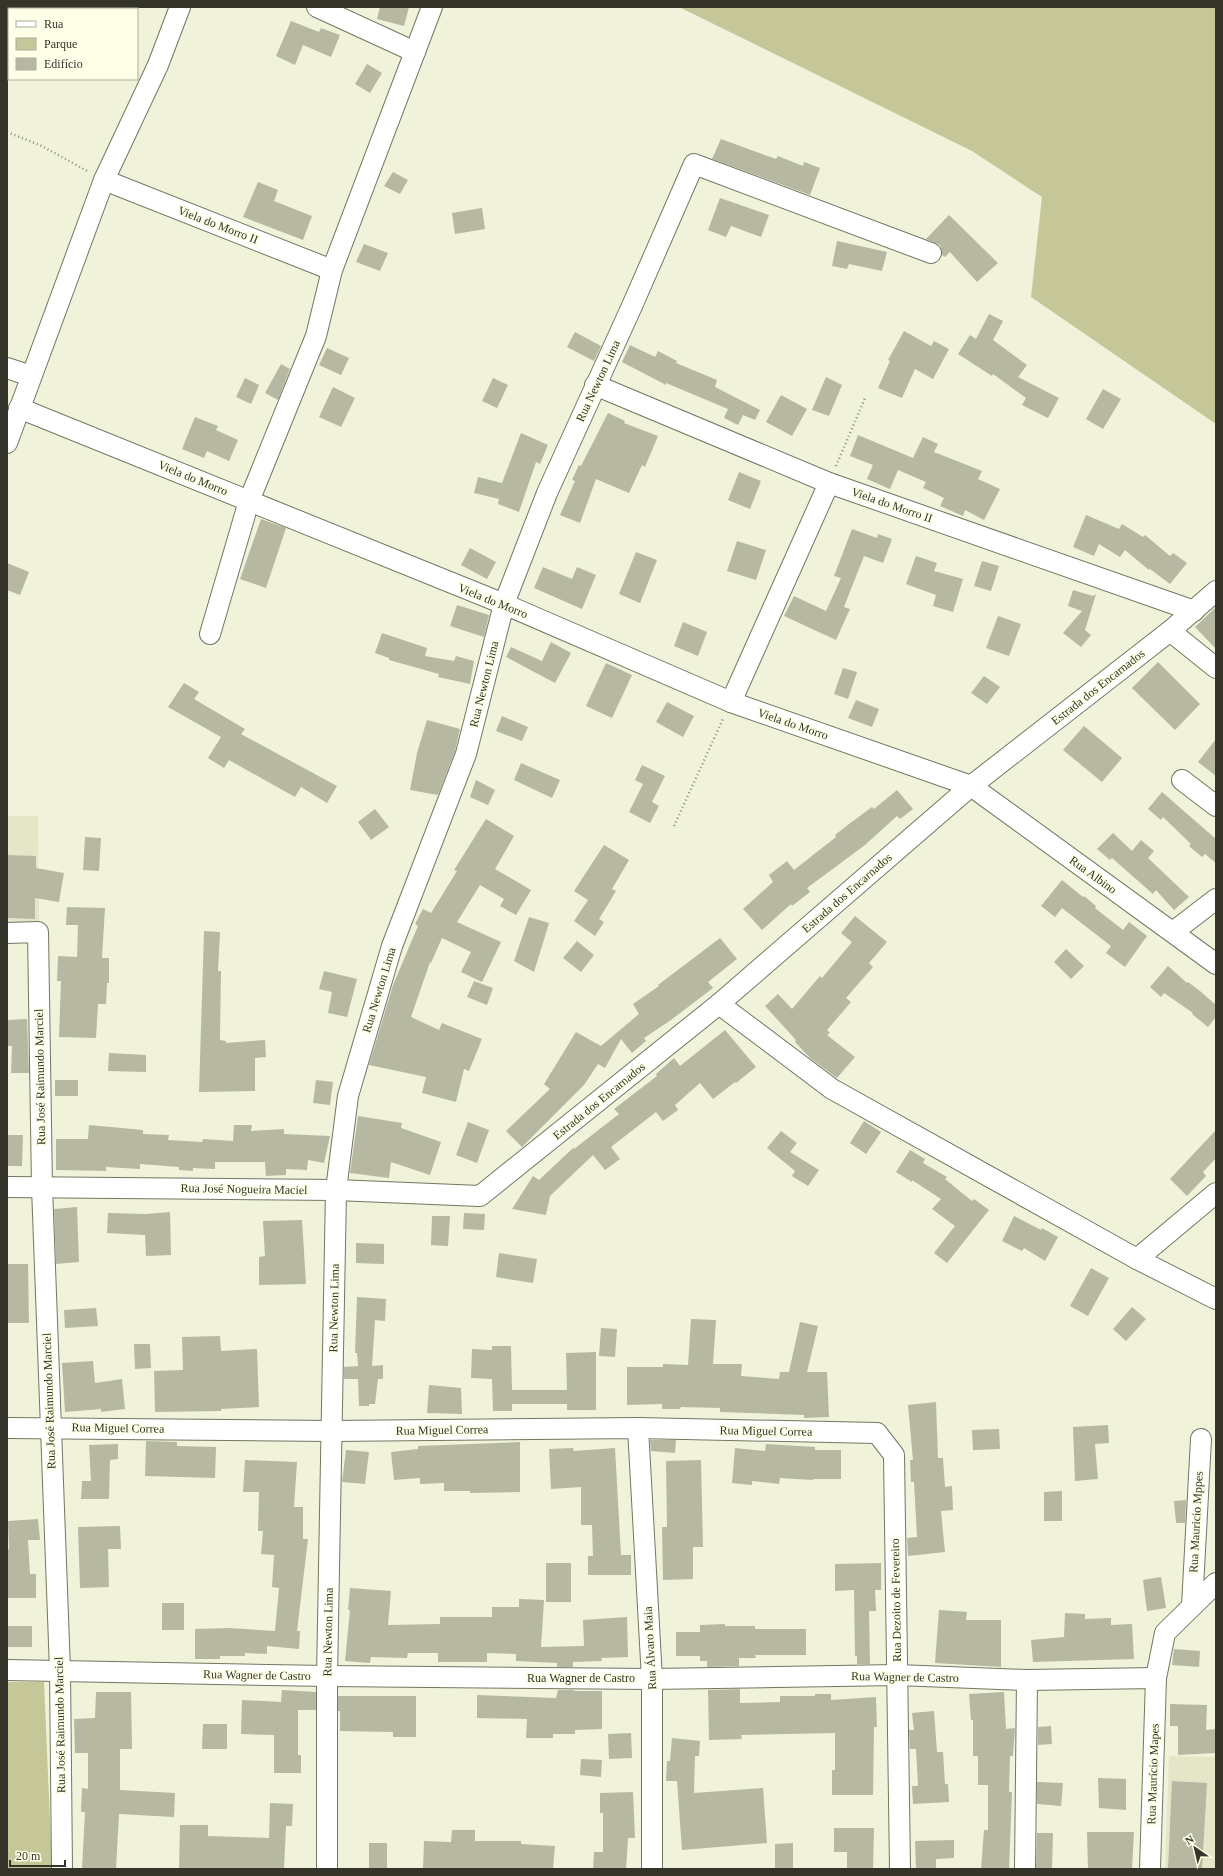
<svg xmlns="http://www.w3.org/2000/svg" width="1223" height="1876" viewBox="0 0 1223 1876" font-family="'Times New Roman',serif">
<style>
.built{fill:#e4e6c7}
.green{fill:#c5c799}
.building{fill:#b7b8a2}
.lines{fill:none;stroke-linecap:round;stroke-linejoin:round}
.minor-casing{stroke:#757661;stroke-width:22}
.path{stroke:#8d8e7e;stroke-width:2.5;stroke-dasharray:1 3;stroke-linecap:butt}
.minor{stroke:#fff;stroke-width:20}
.labels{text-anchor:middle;stroke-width:4;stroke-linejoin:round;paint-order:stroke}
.street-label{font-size:12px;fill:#34342b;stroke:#fdffe7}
</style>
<rect width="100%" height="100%" fill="#f0f2da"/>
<g class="built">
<polygon points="7,816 38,816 39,923 7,923"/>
<polygon points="1169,1756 1216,1757 1216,1869 1165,1869"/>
</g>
<g class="green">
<polygon points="679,7 1216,7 1216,424 1031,297 1042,197 972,151"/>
<polygon points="7,1682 44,1682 52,1867 50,1869 7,1869"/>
</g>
<g class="building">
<polygon points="380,7 409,7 404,26 377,19"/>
<polygon points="291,21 319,32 321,28 340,35 331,57 303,45 295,65 276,56"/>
<polygon points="367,64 382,73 370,93 355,84"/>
<polygon points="721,139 776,159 778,156 803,166 804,162 820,168 810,195 712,159"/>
<polygon points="393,172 408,180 400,194 384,186"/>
<polygon points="258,182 278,190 274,201 312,216 303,240 243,217"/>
<polygon points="720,198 769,215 761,237 731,226 726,237 708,230"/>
<polygon points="482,208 485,229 455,234 452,213"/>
<polygon points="949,215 998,263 977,282 950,252 945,257 942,255 940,245 926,239"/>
<polygon points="837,241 887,252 882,271 849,264 847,269 832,266"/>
<polygon points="364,244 388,253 380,271 356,262"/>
<polygon points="989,314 1003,321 993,340 1027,365 1018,377 1059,398 1048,418 1022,405 1026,398 993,374 992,376 958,354 970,335 976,339"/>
<polygon points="904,331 931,346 934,341 949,349 933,379 915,369 902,398 878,388 890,361 888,360"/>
<polygon points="575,332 601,346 594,361 567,347"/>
<polygon points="630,345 655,357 658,351 677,361 676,363 717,380 715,387 760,410 755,420 743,415 738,425 724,418 728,409 666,383 666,385 622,362"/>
<polygon points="327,348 349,358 341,375 319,365"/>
<polygon points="281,364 290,369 278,400 265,393"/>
<polygon points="826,377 842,385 829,416 812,410"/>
<polygon points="245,378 259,385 251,404 236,397"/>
<polygon points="493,378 508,385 497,408 482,401"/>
<polygon points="333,387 355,398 341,427 319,417"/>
<polygon points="1103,389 1121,399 1103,429 1086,419"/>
<polygon points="781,395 807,409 792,436 766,422"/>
<polygon points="608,413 625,421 624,423 658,436 645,467 642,465 629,493 596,479 580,523 560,515 575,481 572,480 579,465 581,466"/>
<polygon points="195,417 218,426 216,430 238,440 229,461 207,451 204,458 182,449"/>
<polygon points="521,433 548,445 540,464 536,462 519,512 498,504 499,499 474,493 478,477 502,483"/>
<polygon points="858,435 913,458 923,437 938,444 934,452 982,471 978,479 1000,489 984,520 965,510 963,516 940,506 944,498 923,488 926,482 898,470 890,489 867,479 873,465 850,456"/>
<polygon points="739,472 761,481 750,509 728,500"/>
<polygon points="1086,515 1119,529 1122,524 1143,537 1145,535 1170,556 1173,553 1187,563 1170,584 1150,569 1149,570 1125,550 1120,557 1099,544 1094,556 1073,547"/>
<polygon points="261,519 286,528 266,588 240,579"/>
<polygon points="852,529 877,538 878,534 892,539 883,563 864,556 844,607 850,609 836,640 784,616 794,596 826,611 841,578 834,576"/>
<polygon points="737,541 766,550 756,580 727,571"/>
<polygon points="470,548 496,562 487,579 461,565"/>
<polygon points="636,552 657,560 640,603 619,594"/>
<polygon points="916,556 937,563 934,571 963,579 953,612 933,606 936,595 906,584"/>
<polygon points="982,561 999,566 991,591 974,586"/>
<polygon points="7,563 29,572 20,595 7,590"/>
<polygon points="543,567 572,579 577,567 596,575 582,609 534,588"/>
<polygon points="1073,590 1093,596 1096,594 1085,630 1091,635 1081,647 1063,633 1082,611 1068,606"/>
<polygon points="457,605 489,615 484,637 450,626"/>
<polygon points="1216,607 1216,649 1195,627"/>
<polygon points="998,616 1021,624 1009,656 986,648"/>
<polygon points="683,622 707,632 698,656 674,646"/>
<polygon points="382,633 427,648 425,656 454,661 456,656 474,661 470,684 438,677 439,674 389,660 389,658 375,653"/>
<polygon points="551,642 571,653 555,683 506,657 511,647 542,661"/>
<polygon points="1158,662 1200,704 1175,730 1132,688"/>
<polygon points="606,663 632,675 612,718 586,706"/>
<polygon points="843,668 857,672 848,699 834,694"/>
<polygon points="984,676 1000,687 987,704 971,693"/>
<polygon points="184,683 199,692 194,699 245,729 241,734 337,786 327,803 301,787 295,797 229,760 224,768 208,758 221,737 168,707"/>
<polygon points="856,700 879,709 872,727 848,718"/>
<polygon points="667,702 694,716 683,737 656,722"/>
<polygon points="502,716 528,727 522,741 496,731"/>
<polygon points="427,720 460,729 455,751 438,795 410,790 417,753"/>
<polygon points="1084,726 1122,758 1102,782 1063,750"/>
<polygon points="1216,739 1216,776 1198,762"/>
<polygon points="521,763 560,780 552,798 514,780"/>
<polygon points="642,765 665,776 652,802 659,806 650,823 629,812 643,784 635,780"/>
<polygon points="476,780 495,790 488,805 470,797"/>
<polygon points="897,790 913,809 900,819 897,816 865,845 807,888 810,892 792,906 791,904 762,930 743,909 773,882 769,875 787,861 794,870 836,837 835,835 849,824 872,807 874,809"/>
<polygon points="1162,792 1216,839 1216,863 1205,854 1202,857 1189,846 1191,844 1163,817 1161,820 1148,809"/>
<polygon points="375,809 389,827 371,840 358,822"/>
<polygon points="486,819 514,836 495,869 531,890 516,915 500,906 504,899 480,885 457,922 501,942 482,982 461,972 471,952 442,938 431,963 430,962 411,1017 439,1030 442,1023 482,1039 469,1071 464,1069 456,1102 422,1093 426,1077 369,1065 393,985 418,926 415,924 423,909 431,913 457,871 454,870"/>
<polygon points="1113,833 1132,851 1141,840 1154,851 1148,858 1189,897 1174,910 1156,890 1153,894 1112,858 1110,860 1097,849"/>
<polygon points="85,837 101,838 99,871 83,870"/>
<polygon points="604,845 629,860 612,889 616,891 599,919 604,922 595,936 574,921 588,900 574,891"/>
<polygon points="7,855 36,856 36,868 64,873 59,902 35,898 35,919 7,918"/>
<polygon points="1062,880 1083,897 1084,896 1096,906 1095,908 1123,930 1129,922 1147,936 1125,967 1106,953 1111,946 1062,908 1055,917 1041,906"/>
<polygon points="67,907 105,908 102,958 109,958 109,983 107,983 106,1004 98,1004 96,1038 59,1037 61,981 57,981 58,956 77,957 78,925 66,925"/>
<polygon points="855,916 887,942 869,963 873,967 846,998 851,1002 827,1030 830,1033 827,1035 855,1057 837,1078 810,1058 795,1042 796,1040 765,1006 778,994 792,1009 820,976 822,978 852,942 841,933"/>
<polygon points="529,917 549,923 534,972 514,961"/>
<polygon points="204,931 220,932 218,971 221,971 220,1040 226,1041 226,1043 265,1040 266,1057 255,1058 255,1091 199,1092"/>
<polygon points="720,938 737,959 708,982 713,988 671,1020 644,1038 646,1041 632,1053 621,1039 605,1068 598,1064 584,1085 522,1147 506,1131 550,1089 544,1084 576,1032 601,1046 639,1014 633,1004 659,986 658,985"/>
<polygon points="577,941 594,955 581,972 563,958"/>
<polygon points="1066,949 1084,966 1071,979 1054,962"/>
<polygon points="1168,966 1187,983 1188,982 1200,991 1216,1005 1216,1017 1208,1027 1192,1014 1193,1013 1164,993 1161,997 1150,987"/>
<polygon points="324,971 357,979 347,1017 328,1013 332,992 319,989"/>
<polygon points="474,981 493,988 487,1005 467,997"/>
<polygon points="27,1019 29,1073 11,1073 12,1046 7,1046 7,1020"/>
<polygon points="725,1030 756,1067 736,1083 735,1082 713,1099 700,1083 675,1105 678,1110 663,1121 656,1112 611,1147 620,1159 605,1170 593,1155 550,1196 546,1215 512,1209 533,1176 539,1180 573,1148 574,1149 619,1114 614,1109 657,1076 656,1074 674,1058 680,1066"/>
<polygon points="109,1053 146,1055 146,1072 108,1071"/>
<rect x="55" y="1080" width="23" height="16"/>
<polygon points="316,1080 333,1082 330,1105 313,1103"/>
<polygon points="358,1116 402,1123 401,1128 441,1142 430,1175 391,1162 389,1178 350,1173"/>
<polygon points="864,1121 881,1132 866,1154 850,1143"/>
<polygon points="468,1122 489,1130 477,1163 456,1155"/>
<polygon points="89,1125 143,1130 143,1134 169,1135 168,1140 202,1142 203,1139 233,1141 234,1125 252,1125 251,1131 284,1129 284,1134 330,1136 324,1163 308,1160 307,1170 286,1169 286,1175 266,1176 265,1162 215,1162 215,1169 193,1168 193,1171 179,1170 179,1167 140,1164 140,1169 106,1167 106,1171 56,1170 56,1139 88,1139"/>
<polygon points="1216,1130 1216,1158 1203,1172 1206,1176 1187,1196 1170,1179"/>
<polygon points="781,1131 797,1143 790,1152 819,1170 808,1186 792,1176 795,1171 767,1148"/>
<polygon points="7,1135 23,1135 22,1166 7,1166"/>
<polygon points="910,1150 925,1159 923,1163 947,1177 945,1179 972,1201 974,1199 989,1210 947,1263 934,1253 955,1226 932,1209 941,1199 912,1180 912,1182 896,1172"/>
<polygon points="77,1207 79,1262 56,1264 54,1209"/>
<polygon points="170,1212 171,1255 146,1256 145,1235 107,1233 108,1213 145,1214"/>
<polygon points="464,1213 485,1214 484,1230 463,1229"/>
<polygon points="432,1216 450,1216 448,1246 431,1245"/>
<polygon points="1014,1216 1041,1230 1042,1228 1058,1237 1045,1261 1024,1248 1022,1251 1002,1241"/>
<polygon points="302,1220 306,1284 259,1285 259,1257 265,1256 263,1221"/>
<polygon points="356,1243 384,1244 384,1264 356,1263"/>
<polygon points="499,1253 537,1259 533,1283 496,1277"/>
<polygon points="7,1264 28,1264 29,1323 7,1323"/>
<polygon points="1091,1268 1109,1278 1088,1316 1070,1306"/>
<polygon points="357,1297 386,1299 385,1321 375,1320 372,1366 383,1365 383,1379 378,1379 375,1404 369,1404 369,1406 359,1406 358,1379 344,1379 344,1367 358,1366 357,1353 355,1353"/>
<polygon points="1132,1307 1146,1319 1126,1341 1113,1329"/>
<polygon points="96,1308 98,1326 65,1328 64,1310"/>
<polygon points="691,1319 716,1320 713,1364 742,1364 741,1376 779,1379 780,1372 789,1372 800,1322 818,1326 807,1372 827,1372 829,1417 804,1418 804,1415 720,1412 720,1408 681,1407 680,1409 662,1409 662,1404 627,1405 627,1367 663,1367 663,1364 688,1365"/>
<polygon points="601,1328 617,1329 615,1357 599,1356"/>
<polygon points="220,1336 221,1351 257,1349 259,1407 221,1409 221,1411 155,1412 154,1371 183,1370 182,1337"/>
<polygon points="134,1344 150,1344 151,1368 135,1369"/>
<polygon points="492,1346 511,1346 512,1390 567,1390 566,1353 596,1352 596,1410 567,1410 567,1404 512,1404 512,1411 493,1411 492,1379 471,1378 472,1349 492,1350"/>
<polygon points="93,1361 95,1383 122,1379 125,1409 101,1412 101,1409 65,1412 62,1363"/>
<polygon points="429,1385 461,1388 462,1414 427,1413"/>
<polygon points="936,1402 938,1458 943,1458 945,1487 952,1486 953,1510 941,1511 945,1552 908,1556 907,1538 917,1537 914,1482 911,1482 910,1460 913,1460 908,1405"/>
<polygon points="1108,1425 1109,1443 1095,1444 1098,1479 1075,1481 1073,1427"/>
<polygon points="999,1429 1000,1449 973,1450 972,1430"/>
<polygon points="650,1440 676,1440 675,1453 651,1451"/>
<polygon points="146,1441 177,1442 177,1446 216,1447 215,1478 145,1476"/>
<polygon points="520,1442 520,1492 470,1493 470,1491 444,1491 444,1483 420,1484 420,1478 394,1480 391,1452 418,1449 418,1446"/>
<polygon points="118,1444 118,1459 110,1460 109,1499 81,1499 82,1481 91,1481 89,1445"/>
<polygon points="766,1444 815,1447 815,1450 841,1450 841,1479 813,1479 813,1480 780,1478 779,1484 752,1481 752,1485 732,1483 735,1448 765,1451"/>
<polygon points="573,1448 574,1451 615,1448 621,1555 631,1555 631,1575 588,1575 588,1556 593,1556 592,1525 581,1525 581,1487 551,1489 549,1449"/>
<polygon points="346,1450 369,1452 365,1484 342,1482"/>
<polygon points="245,1460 297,1462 294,1507 303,1507 303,1539 308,1539 297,1631 300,1631 299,1649 267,1646 267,1654 245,1653 245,1656 220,1656 220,1659 195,1659 195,1629 229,1628 275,1631 279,1588 272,1587 274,1555 261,1554 263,1531 258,1531 259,1492 243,1492"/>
<polygon points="701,1460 703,1547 693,1547 693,1579 663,1580 662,1527 667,1527 666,1461"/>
<polygon points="1062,1491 1062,1521 1044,1521 1044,1492"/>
<polygon points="1186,1500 1185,1523 1176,1523 1174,1501"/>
<polygon points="38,1519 40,1540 28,1540 30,1574 36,1574 36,1598 7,1598 7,1549 9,1549 8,1521"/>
<polygon points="120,1526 121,1549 108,1549 109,1587 80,1588 78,1527"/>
<rect x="546" y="1563" width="25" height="39"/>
<polygon points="881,1563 881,1590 875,1590 876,1611 869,1611 870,1664 857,1664 857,1656 855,1656 854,1590 835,1591 835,1564"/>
<polygon points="1161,1577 1166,1608 1147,1611 1143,1580"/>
<polygon points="350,1588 391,1591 388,1625 440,1624 440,1617 492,1617 492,1607 519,1607 519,1599 544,1600 541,1647 584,1646 583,1620 627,1617 628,1657 601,1658 602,1661 573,1662 573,1667 557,1667 557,1663 516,1661 516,1654 487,1653 487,1662 438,1662 438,1653 408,1653 407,1658 371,1657 370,1663 345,1661 350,1610 348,1610"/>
<rect x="162" y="1603" width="22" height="27"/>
<polygon points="939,1610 967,1612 966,1620 1001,1620 1001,1667 935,1663"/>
<polygon points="1065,1613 1085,1614 1085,1619 1111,1618 1111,1625 1132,1624 1134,1659 1033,1662 1031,1640 1064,1637"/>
<polygon points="725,1624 725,1626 755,1626 755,1629 806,1629 806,1655 755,1655 756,1658 739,1658 739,1666 707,1667 707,1661 700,1661 700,1656 676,1656 676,1632 700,1632 700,1625"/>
<rect x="7" y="1626" width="25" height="21"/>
<polygon points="1174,1649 1200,1651 1199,1667 1172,1665"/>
<polygon points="740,1689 740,1703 780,1702 780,1696 815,1696 815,1694 831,1694 831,1700 876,1697 877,1727 874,1727 873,1795 832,1795 832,1770 835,1770 835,1733 741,1735 742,1739 709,1740 708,1690"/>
<polygon points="282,1690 316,1692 316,1710 298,1710 298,1755 301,1755 301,1773 274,1773 274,1735 241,1734 242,1700 281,1702"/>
<polygon points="558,1690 574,1690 574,1691 602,1691 602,1729 575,1730 575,1734 553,1734 553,1738 526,1738 527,1719 477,1718 477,1695 556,1698"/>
<polygon points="96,1692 131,1692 132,1749 120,1749 120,1790 175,1793 174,1817 119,1814 116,1869 82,1869 85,1812 81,1812 82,1788 88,1789 88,1753 75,1753 74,1719 95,1718"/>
<polygon points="1004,1692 1006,1729 1015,1728 1013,1756 1010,1756 1009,1792 1012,1792 1009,1869 981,1869 984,1830 988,1830 988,1785 978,1785 978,1756 973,1756 973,1720 971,1720 969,1694"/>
<polygon points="338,1696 416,1696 416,1737 393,1737 393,1732 340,1731 340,1711 338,1711"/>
<polygon points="1170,1704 1207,1705 1206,1730 1216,1729 1216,1753 1178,1755 1178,1726 1170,1726"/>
<polygon points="934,1711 937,1752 943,1752 945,1784 948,1784 949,1802 913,1804 912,1786 918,1786 916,1749 910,1749 909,1730 914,1730 912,1713"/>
<polygon points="203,1724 227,1724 227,1749 202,1749"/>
<polygon points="1051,1726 1052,1744 1038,1745 1038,1727"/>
<polygon points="631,1733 632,1758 609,1759 608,1734"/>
<polygon points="672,1738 700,1741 699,1756 695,1756 694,1793 763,1788 767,1843 682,1850 677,1781 666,1781 667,1761 670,1761"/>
<polygon points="581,1759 602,1760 601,1777 580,1775"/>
<polygon points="1098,1778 1126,1779 1126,1810 1099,1808"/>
<polygon points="1172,1781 1207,1783 1202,1869 1168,1869"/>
<polygon points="1037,1782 1063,1783 1061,1806 1037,1804"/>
<polygon points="633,1792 635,1838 628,1838 626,1869 593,1869 594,1852 603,1852 603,1813 600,1813 600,1793"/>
<polygon points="270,1803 293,1804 292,1826 286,1826 284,1869 179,1869 180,1825 208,1825 208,1836 269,1838"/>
<polygon points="834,1828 874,1828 873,1869 847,1869 847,1852 834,1852"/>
<polygon points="452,1830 475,1830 475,1841 521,1841 521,1844 555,1846 553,1869 423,1869 424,1841 451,1842"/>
<polygon points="1087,1832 1134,1832 1132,1869 1088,1869"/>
<polygon points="1037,1833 1053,1833 1052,1869 1036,1869"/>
<polygon points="954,1840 954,1858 936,1859 936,1869 916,1869 915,1841"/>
<rect x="369" y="1843" width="18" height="26"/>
<polygon points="793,1843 793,1869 775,1869 775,1844"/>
</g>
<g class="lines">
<defs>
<g id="minor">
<polyline points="317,7 415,52"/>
<polyline points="104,180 332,270"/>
<polyline points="7,368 31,376"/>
<polyline points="595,385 829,483 1194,611"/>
<polyline points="19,408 504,604 731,702 971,786 1216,964"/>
<polyline points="7,443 104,180 158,65 180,7"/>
<polyline points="1170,631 1216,668"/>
<polyline points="210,634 249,501 316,336 332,270 432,7"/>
<polyline points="731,702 829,483"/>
<polyline points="1182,780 1216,806"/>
<polyline points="1173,932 1216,899"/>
<polyline points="7,933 38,932 42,1187 60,1670 62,1869"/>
<polyline points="719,1004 832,1089 1137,1259 1216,1299"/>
<polyline points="7,1187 336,1190 480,1196 719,1004 971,786 1170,631 1216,591"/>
<polyline points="1137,1259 1216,1193"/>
<polyline points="7,1428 332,1431 638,1428 877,1433 894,1455 900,1869"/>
<polyline points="638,1428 652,1679 652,1869"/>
<polyline points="1192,1606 1201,1439"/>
<polyline points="7,1670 327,1676 652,1679 897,1675 1027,1680 1156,1678"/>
<polyline points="327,1869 327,1676 336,1190 348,1096 392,946 466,754 504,604 547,493 632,306 694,164 931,253"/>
<polyline points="1025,1869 1027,1680"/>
<polyline points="1150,1869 1156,1678 1165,1633 1216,1583"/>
</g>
</defs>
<use href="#minor" class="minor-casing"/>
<g class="path">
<polyline points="7,132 42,146 87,171"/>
<polyline points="836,466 865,398"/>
<polyline points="674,826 723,719"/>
</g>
<use href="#minor" class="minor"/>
</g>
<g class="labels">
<g class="street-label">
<text transform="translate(218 225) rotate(21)" y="4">Viela do Morro II</text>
<text transform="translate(598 381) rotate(-65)" y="4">Rua Newton Lima</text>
<text transform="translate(193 478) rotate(22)" y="4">Viela do Morro</text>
<text transform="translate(892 505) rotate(19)" y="4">Viela do Morro II</text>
<text transform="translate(493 601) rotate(22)" y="4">Viela do Morro</text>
<text transform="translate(484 684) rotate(-76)" y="4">Rua Newton Lima</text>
<text transform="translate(1098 687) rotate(-38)" y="4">Estrada dos Encarnados</text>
<text transform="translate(793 724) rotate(19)" y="4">Viela do Morro</text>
<text transform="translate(1093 875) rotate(36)" y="4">Rua Albino</text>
<text transform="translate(847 893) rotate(-41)" y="4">Estrada dos Encarnados</text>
<text transform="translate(379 990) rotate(-73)" y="4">Rua Newton Lima</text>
<text transform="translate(40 1077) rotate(-91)" y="4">Rua José Raimundo Marciel</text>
<text transform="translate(599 1101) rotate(-39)" y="4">Estrada dos Encarnados</text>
<text transform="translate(244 1189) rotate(1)" y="4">Rua José Nogueira Maciel</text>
<text transform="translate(334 1308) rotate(-89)" y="4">Rua Newton Lima</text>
<text transform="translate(49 1401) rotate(-92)" y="4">Rua José Raimundo Marciel</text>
<text transform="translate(118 1428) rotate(1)" y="4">Rua Miguel Correa</text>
<text transform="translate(442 1430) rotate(-1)" y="4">Rua Miguel Correa</text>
<text transform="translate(766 1431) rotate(1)" y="4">Rua Miguel Correa</text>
<text transform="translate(1196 1522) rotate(-87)" y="4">Rua Mauricio Mppes</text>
<text transform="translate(896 1600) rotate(-91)" y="4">Rua Dezoito de Fevereiro</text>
<text transform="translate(328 1632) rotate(-89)" y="4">Rua Newton Lima</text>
<text transform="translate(650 1648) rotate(-93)" y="4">Rua Álvaro Maia</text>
<text transform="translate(257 1675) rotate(1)" y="4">Rua Wagner de Castro</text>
<text transform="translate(905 1677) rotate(1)" y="4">Rua Wagner de Castro</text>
<text x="581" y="1682">Rua Wagner de Castro</text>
<text transform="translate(60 1725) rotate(-91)" y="4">Rua José Raimundo Marciel</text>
<text transform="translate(1153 1774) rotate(-88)" y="4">Rua Maurício Mapes</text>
</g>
</g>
<rect width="1223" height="1876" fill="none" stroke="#34342b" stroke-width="16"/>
<rect x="8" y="8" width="130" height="72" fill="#fdffe7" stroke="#adae9c"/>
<rect x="16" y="21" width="20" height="6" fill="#ffffff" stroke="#adae9c"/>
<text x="44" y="28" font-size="12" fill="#34342b">Rua</text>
<rect x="16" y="38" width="20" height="12" fill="#c5c799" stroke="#adae9c"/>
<text x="44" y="48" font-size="12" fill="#34342b">Parque</text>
<rect x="16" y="58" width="20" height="12" fill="#b7b8a2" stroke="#adae9c"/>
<text x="44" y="68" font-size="12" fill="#34342b">Edifício</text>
<g transform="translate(1195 1848) rotate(326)" stroke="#fdffe7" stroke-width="3" paint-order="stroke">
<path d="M0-3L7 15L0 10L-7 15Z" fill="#34342b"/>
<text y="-6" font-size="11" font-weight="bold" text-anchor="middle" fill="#34342b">N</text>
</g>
<path d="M10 1860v6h55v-6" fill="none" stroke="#34342b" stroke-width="2"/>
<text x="16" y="1860" font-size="12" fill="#34342b" stroke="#fdffe7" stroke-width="3" paint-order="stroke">20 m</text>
</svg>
